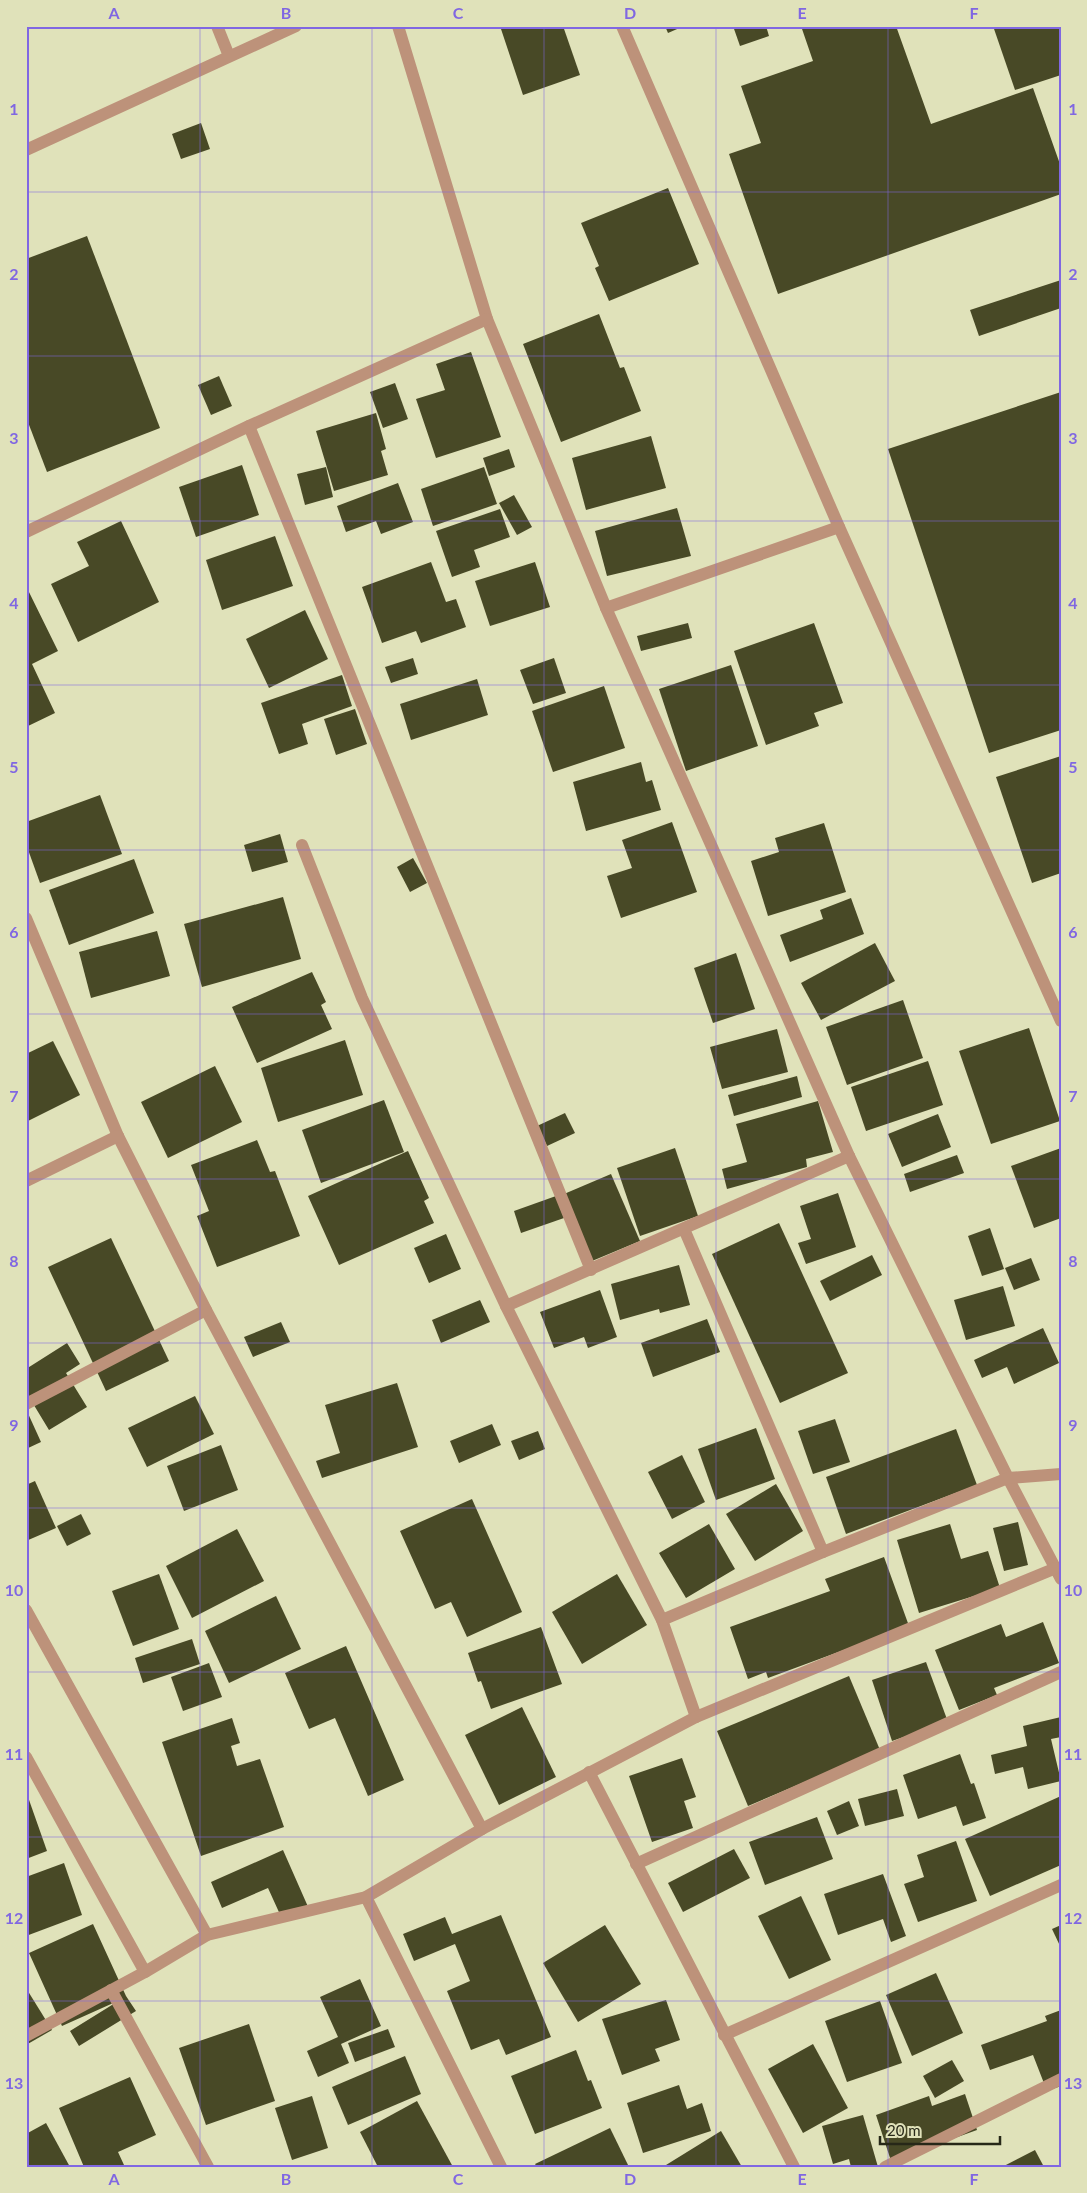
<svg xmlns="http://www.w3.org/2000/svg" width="1087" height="2193" viewBox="0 0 1087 2193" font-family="Lato,sans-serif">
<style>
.building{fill:#484926}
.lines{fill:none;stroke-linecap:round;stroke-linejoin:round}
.minor{stroke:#bd927a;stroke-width:12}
.grid{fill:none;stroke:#8067e2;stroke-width:1;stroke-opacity:0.55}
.neatline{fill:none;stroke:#8067e2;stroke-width:2}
.grid-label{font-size:16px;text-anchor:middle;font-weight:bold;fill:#8067e2}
</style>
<rect width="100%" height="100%" fill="#e0e2ba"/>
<g class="building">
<polygon points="500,26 563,26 580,75 523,95"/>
<polygon points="665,26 684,26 668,33"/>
<polygon points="733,26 766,26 769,36 740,46"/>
<polygon points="801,26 896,26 931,124 1033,88 1061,167 1061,194 778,294 729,154 761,143 741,86 813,61"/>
<polygon points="993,26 1061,26 1061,75 1015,90"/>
<polygon points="201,123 210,149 181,159 172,134"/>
<polygon points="668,188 699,264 609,301 595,268 599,266 581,223"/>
<polygon points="87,236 160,428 47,472 26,417 26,259"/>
<polygon points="1061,280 1061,308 979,336 970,310"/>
<polygon points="599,314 620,368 624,367 641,411 561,442 523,344"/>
<polygon points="471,352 501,437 436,458 416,399 445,390 436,364"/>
<polygon points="219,376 232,406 211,415 198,385"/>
<polygon points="395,383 408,419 383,428 370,392"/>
<polygon points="1061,392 1061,730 989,753 888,449"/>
<polygon points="376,413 386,449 381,451 388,475 334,491 316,431"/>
<polygon points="651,436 666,488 586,510 572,458"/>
<polygon points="509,449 515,467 489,476 483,458"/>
<polygon points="242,465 259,515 196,537 179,487"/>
<polygon points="326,467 333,497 305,505 297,474"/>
<polygon points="484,467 497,504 433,526 421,489"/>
<polygon points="398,483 413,522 381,534 376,521 346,532 337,506"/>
<polygon points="514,495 532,527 517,535 499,503"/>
<polygon points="677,508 691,556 607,576 595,531"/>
<polygon points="500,509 510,537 474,550 480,567 452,577 436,531"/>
<polygon points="121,521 159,602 78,642 51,584 89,566 77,542"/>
<polygon points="275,536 293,586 222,610 206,560"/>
<polygon points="431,562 446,602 456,599 466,627 421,643 416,631 382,643 362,587"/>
<polygon points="535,562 550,607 490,626 475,581"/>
<polygon points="26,586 58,651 32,664 55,713 26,727"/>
<polygon points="305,610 328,659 269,688 246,639"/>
<polygon points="688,623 692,638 641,651 637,636"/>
<polygon points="814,623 843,703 814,713 819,726 766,745 734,651"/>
<polygon points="413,658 418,674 391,683 385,667"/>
<polygon points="554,658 566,693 533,704 520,670"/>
<polygon points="731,665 758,746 686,771 659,689"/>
<polygon points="342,675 352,706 302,724 308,744 279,754 261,703"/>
<polygon points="477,679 488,715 411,740 400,704"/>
<polygon points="604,686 625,748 553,772 532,711"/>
<polygon points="355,709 367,744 336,755 324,719"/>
<polygon points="1061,756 1061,873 1032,883 996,777"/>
<polygon points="641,762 646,782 652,780 661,810 586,831 573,782"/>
<polygon points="100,795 122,854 40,883 26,844 26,822"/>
<polygon points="672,822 697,892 621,918 607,876 632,868 622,840"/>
<polygon points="824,823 846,892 768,916 751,861 779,852 775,838"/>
<polygon points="280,834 288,862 252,872 244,845"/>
<polygon points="413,858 427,883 410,892 397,867"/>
<polygon points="134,859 154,913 69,945 49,890"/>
<polygon points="283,897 301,959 202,987 184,924"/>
<polygon points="851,898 864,934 790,962 780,935 823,919 820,910"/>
<polygon points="157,931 170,976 91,998 79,952"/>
<polygon points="875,943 895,981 821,1020 801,983"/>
<polygon points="736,953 755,1009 713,1023 694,968"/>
<polygon points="312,972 326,1002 321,1005 332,1029 257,1063 232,1007"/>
<polygon points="903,1000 923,1058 847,1085 826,1027"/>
<polygon points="1029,1028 1060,1121 991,1144 959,1051"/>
<polygon points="777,1029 788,1072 722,1089 710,1047"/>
<polygon points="345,1040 363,1095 278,1122 261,1068"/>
<polygon points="53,1041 80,1095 26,1122 26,1054"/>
<polygon points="928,1061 943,1105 866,1131 851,1087"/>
<polygon points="215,1066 242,1122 168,1158 141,1102"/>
<polygon points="797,1076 802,1097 734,1116 728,1095"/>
<polygon points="384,1100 404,1152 321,1183 302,1130"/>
<polygon points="818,1101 833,1152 806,1159 807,1167 727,1189 722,1169 747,1162 736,1124"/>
<polygon points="565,1113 575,1133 547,1146 537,1126"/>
<polygon points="938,1114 951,1147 902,1167 888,1134"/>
<polygon points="257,1140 270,1172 275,1171 300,1236 217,1267 197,1216 209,1211 191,1165"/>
<polygon points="675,1148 698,1216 640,1236 617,1168"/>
<polygon points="1061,1148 1061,1218 1034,1228 1011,1166"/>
<polygon points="408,1151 429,1198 424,1201 434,1223 339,1265 308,1196"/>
<polygon points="957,1155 964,1173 910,1192 904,1174"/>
<polygon points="611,1174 640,1241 592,1261 564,1194"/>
<polygon points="838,1193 856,1247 806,1264 798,1243 811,1239 800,1206"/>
<polygon points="556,1196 564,1218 521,1233 514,1211"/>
<polygon points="779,1223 848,1373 780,1403 712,1254"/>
<polygon points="990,1228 1004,1269 982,1276 968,1236"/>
<polygon points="446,1234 461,1269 429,1283 414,1248"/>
<polygon points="111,1238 169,1361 106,1391 48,1267"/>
<polygon points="872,1255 882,1275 830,1301 820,1281"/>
<polygon points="1031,1258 1040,1280 1014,1290 1005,1268"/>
<polygon points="679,1265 690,1305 660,1313 659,1309 620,1320 611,1284"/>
<polygon points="1003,1286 1015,1326 966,1340 954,1300"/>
<polygon points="600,1290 617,1337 588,1348 584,1337 554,1348 540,1312"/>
<polygon points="480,1300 490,1322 441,1343 432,1320"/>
<polygon points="707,1319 720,1352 653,1377 641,1343"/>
<polygon points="281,1322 290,1342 253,1357 244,1337"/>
<polygon points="1043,1328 1059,1363 1014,1384 1007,1367 982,1378 974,1360"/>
<polygon points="67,1343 80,1364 66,1373 87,1407 49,1430 26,1392 26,1369"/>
<polygon points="397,1383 418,1447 322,1478 316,1461 340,1453 325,1405"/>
<polygon points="195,1396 214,1434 147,1467 128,1428"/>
<polygon points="26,1409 41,1442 26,1449"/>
<polygon points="835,1419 850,1462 813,1474 798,1431"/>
<polygon points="492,1424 501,1445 459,1463 450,1441"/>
<polygon points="756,1428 775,1479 716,1500 698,1449"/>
<polygon points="956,1429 977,1485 846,1534 826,1477"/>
<polygon points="538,1431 545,1449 519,1460 511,1441"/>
<polygon points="221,1445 238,1490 184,1511 167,1466"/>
<polygon points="682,1455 705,1502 672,1519 648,1472"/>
<polygon points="35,1481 56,1528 26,1541 26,1485"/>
<polygon points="776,1484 803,1531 755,1561 726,1514"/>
<polygon points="472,1499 522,1612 467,1637 451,1602 435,1609 400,1531"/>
<polygon points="81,1514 91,1534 67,1546 57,1526"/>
<polygon points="1018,1522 1028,1565 1004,1571 993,1528"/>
<polygon points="709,1524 735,1569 686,1598 659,1553"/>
<polygon points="950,1524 961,1559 988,1551 1000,1588 919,1613 897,1540"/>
<polygon points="237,1529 264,1581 192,1618 166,1566"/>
<polygon points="884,1557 909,1626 768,1678 766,1672 748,1679 730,1627 830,1591 825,1579"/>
<polygon points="159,1574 179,1629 133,1646 112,1591"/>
<polygon points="617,1574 647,1625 582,1664 552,1612"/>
<polygon points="276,1596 301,1649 229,1683 205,1631"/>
<polygon points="1043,1622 1059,1663 994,1688 997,1695 959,1710 935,1650 1001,1624 1006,1637"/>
<polygon points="541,1627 562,1684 491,1709 481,1681 478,1682 468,1653"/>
<polygon points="192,1639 200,1664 143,1683 135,1658"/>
<polygon points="346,1646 404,1780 368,1796 335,1718 309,1729 285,1673"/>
<polygon points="926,1662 948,1722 892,1741 872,1680"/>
<polygon points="209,1663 222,1697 183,1711 171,1677"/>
<polygon points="849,1676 880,1750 748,1806 717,1731"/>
<polygon points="522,1707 556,1777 499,1805 465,1735"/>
<polygon points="1061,1717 1061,1737 1051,1739 1061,1781 1028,1789 1023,1767 995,1774 991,1755 1027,1746 1023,1726"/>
<polygon points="232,1718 240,1743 231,1746 237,1766 260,1759 284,1827 201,1856 162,1742"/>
<polygon points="960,1754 971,1784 974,1783 986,1818 963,1826 956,1806 918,1819 903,1775"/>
<polygon points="682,1758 696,1797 684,1801 693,1828 652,1842 629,1776"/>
<polygon points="897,1789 904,1816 865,1826 858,1799"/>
<polygon points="1061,1796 1061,1865 990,1896 965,1839"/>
<polygon points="26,1797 28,1797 47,1851 26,1859"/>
<polygon points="849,1801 859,1826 837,1835 827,1811"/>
<polygon points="817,1817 833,1859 765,1885 749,1842"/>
<polygon points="956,1841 977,1901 918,1922 904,1884 924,1877 917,1855"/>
<polygon points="734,1849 750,1878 683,1912 668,1883"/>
<polygon points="283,1850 309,1909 283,1921 268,1888 222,1908 211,1882"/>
<polygon points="64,1863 82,1915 26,1936 26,1877"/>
<polygon points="883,1874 906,1936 891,1942 883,1919 838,1935 824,1894"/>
<polygon points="801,1896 831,1960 789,1979 758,1916"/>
<polygon points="501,1915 551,2037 506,2055 499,2039 471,2050 447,1991 470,1981 455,1944 414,1961 403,1934 445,1917 452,1934"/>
<polygon points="93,1924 126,1996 136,2011 79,2046 70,2031 120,2000 62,2026 29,1953"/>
<polygon points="605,1925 641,1984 578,2022 543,1963"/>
<polygon points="1061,1925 1061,1948 1052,1929"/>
<polygon points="936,1973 963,2033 912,2056 886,1995"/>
<polygon points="360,1979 381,2026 341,2044 349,2063 318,2077 307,2051 338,2037 320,1997"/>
<polygon points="26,1988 52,2030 26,2045"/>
<polygon points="666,2000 680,2040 655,2049 660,2061 622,2075 602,2019"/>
<polygon points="880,2001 902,2063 847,2082 825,2021"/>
<polygon points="1061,2010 1061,2086 1047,2091 1033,2055 990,2070 981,2045 1047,2021 1045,2016"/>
<polygon points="249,2024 275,2101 206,2125 179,2048"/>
<polygon points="388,2029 395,2047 355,2062 348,2043"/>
<polygon points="813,2044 848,2108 803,2133 768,2069"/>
<polygon points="576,2050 588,2081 591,2080 602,2108 535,2134 511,2076"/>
<polygon points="405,2056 421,2094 348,2125 332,2087"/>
<polygon points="952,2060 964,2081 935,2098 923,2076"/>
<polygon points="130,2077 156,2135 118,2152 124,2165 119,2167 84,2167 59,2108"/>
<polygon points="679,2085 687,2109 702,2103 711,2131 643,2153 627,2103"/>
<polygon points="965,2094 977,2130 891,2161 876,2115 929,2096 932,2106"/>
<polygon points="312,2096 328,2148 292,2160 275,2108"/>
<polygon points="417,2101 453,2167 378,2167 360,2132"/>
<polygon points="863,2115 878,2167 851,2167 849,2159 833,2164 822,2126"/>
<polygon points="46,2123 70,2167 26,2167 26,2134"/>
<polygon points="610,2128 629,2167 537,2167 535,2164"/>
<polygon points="721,2131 742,2167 667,2167 666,2165"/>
<polygon points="1035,2150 1044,2167 1002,2167"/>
</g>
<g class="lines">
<g class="minor">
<polyline points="217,26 229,56"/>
<polyline points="398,26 487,319 606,608 849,1156 1008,1478 1061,1579"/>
<polyline points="622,26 839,527 1061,1021"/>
<polyline points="26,150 296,26"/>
<polyline points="249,426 591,1270"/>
<polyline points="26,532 249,426 487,319"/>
<polyline points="606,608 839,527"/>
<polyline points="302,845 362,998 506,1306 849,1156"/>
<polyline points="26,918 118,1136 206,1310 482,1829"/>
<polyline points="26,1181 118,1136"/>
<polyline points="684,1229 823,1552"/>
<polyline points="506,1306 662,1620 696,1717"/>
<polyline points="26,1404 206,1310"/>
<polyline points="26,1610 207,1935"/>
<polyline points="662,1620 823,1552 1008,1478 1061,1474"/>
<polyline points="26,1757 145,1972"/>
<polyline points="589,1772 794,2167"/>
<polyline points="636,1864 1061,1672"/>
<polyline points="366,1897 501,2167"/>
<polyline points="111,1990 208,2167"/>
<polyline points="724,2035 1061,1885"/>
<polyline points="26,2036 145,1972 207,1935 366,1897 482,1829 696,1717 1056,1568"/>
<polyline points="885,2167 1061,2079"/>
</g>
</g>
<path class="grid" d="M200,26V2167M372,26V2167M544,26V2167M716,26V2167M888,26V2167M26,192H1061M26,356H1061M26,521H1061M26,685H1061M26,850H1061M26,1014H1061M26,1179H1061M26,1343H1061M26,1508H1061M26,1672H1061M26,1837H1061M26,2001H1061"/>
<rect width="1087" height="2193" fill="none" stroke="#e0e2ba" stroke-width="55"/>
<path d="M880 2136v8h120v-8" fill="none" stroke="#272818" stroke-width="2.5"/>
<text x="887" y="2136" font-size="15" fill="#272818" stroke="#e0e2ba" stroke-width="4" paint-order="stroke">20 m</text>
<rect x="28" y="28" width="1032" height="2138" class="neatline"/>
<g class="grid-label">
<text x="114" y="19">A</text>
<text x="286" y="19">B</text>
<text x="458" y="19">C</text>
<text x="630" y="19">D</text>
<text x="802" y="19">E</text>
<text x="974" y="19">F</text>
<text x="14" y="115">1</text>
<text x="1073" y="115">1</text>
<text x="14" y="280">2</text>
<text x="1073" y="280">2</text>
<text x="14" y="444">3</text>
<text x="1073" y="444">3</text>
<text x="14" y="609">4</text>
<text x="1073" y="609">4</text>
<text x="14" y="773">5</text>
<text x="1073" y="773">5</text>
<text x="14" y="938">6</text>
<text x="1073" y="938">6</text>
<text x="14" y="1102">7</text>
<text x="1073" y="1102">7</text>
<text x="14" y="1267">8</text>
<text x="1073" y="1267">8</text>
<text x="14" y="1431">9</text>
<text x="1073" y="1431">9</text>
<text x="14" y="1596">10</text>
<text x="1073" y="1596">10</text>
<text x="14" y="1760">11</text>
<text x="1073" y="1760">11</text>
<text x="14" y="1924">12</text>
<text x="1073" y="1924">12</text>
<text x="14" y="2089">13</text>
<text x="1073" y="2089">13</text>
<text x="114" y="2185">A</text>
<text x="286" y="2185">B</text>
<text x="458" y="2185">C</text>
<text x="630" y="2185">D</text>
<text x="802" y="2185">E</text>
<text x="974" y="2185">F</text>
</g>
</svg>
